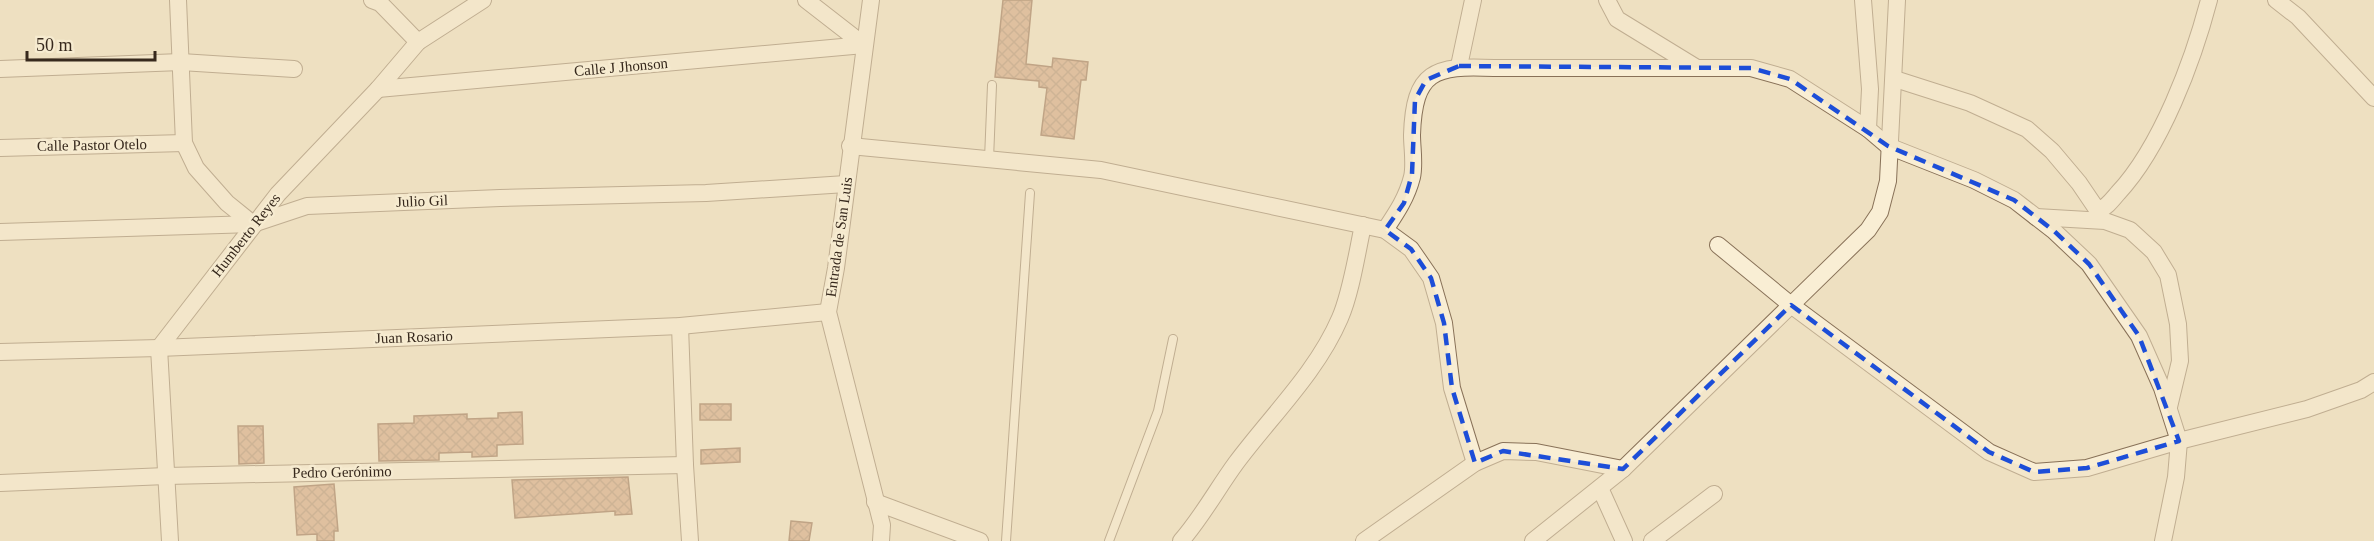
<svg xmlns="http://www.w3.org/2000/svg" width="2374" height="541" viewBox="0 0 2374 541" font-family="Georgia,serif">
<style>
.building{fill:url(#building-cross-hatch);stroke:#875b3e;stroke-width:1.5}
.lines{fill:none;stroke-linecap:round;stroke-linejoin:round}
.lane-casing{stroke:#887158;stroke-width:10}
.street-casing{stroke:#887158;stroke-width:18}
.lane{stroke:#f9eed4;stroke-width:8}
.street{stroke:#f9eed4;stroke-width:16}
.marked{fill:none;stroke:#1d4ed8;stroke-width:4.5;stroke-dasharray:12 8;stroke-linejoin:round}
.labels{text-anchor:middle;stroke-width:5;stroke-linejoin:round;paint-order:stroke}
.street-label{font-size:15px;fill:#37291d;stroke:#f6ebd0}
</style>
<defs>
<pattern id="building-cross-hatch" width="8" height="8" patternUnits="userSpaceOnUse" patternTransform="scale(1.5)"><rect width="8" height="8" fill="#cd9a76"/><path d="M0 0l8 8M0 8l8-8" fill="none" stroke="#a77e60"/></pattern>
</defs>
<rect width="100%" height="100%" fill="#eee0c1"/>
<g class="building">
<polygon points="1003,0 1032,0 1026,64 1052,67 1053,58 1088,62 1086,80 1081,80 1074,139 1041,135 1047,88 1039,87 1039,81 995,77"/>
<rect x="700" y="404" width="31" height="16"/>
<polygon points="522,412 523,444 497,445 497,456 472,457 472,452 439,453 439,460 379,461 378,424 414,423 414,416 442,415 467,414 467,419 498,418 498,413"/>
<polygon points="238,426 263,426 264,463 239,464"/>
<polygon points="740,448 740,462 701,464 701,450"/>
<polygon points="628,477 632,514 615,515 615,511 515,518 512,480"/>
<polygon points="334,484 338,531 334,531 334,541 317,541 317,534 297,535 294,487"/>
<polygon points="791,521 812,523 809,541 789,541"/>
</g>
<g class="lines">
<defs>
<g id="lane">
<polyline points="989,159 992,85"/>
<polyline points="1006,541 1030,193"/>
<polyline points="1109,541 1158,411 1173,339"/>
</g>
<g id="street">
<polyline points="178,0 184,143 196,168 227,203 253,224"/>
<polyline points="372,0 380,3 418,42"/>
<polyline points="806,0 864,45"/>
<polyline points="871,0 836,268 828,312 882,525 881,541"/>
<polyline points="1607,0 1617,19 1697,68"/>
<polyline points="1863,0 1870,89 1868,129 1888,146 1974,180 2014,200 2054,231 2089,264 2139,336 2162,388 2179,441 2176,477 2163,541"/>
<polyline points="2276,0 2298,17 2374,98"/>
<polyline points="1459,66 1473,0"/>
<polyline points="0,69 181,62 294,69"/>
<path d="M1895,79L1970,103L2027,129L2052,151L2079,183L2098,211C2106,208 2112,200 2118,193C2161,147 2193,61 2209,0"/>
<polyline points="378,89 864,45"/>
<polyline points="850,146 1101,170 1385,230 1411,249 1431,278 1444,323 1452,388 1475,463"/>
<polyline points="0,148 184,143"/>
<polyline points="2036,217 2105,221 2130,230 2154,252 2168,275 2178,324 2180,361 2169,407"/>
<path d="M1385,230C1397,212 1407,197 1412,177C1415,164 1412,148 1412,135C1414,71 1434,65 1494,68H1751L1790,79L1868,129"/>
<polyline points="0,232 253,224 307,206 500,198 706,193 846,184"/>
<polyline points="1718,245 1791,305 1989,452 2034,472 2087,468 2179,441 2307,409 2361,390 2374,382"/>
<polyline points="680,326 685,465 690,541"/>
<polyline points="0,352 159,348 680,326 828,312"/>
<polyline points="0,483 166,476 685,465"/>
<polyline points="1600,488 1624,541"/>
<polyline points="875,502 980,541"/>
<polyline points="170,541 159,348 278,194 378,89 418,42 483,0"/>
<path d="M1181,541C1202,517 1217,489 1236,463C1271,416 1317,372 1340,318C1351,293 1357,253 1363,225"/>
<polyline points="1364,541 1475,463 1503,451 1536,452 1623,469"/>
<polyline points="1533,541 1623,469 1868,230 1880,212 1888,181 1897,0"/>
<polyline points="1652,541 1714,494"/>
</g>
</defs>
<use href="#lane" class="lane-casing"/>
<use href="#street" class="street-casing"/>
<use href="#lane" class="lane"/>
<use href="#street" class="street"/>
</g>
<path d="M0 0H2374V541H0ZM1459,66L1751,68L1790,79L1888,146L2014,200L2054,231L2089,264L2139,336L2179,441L2087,468L2034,472L1989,452L1791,305L1623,469L1503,451L1475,463L1452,388L1444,323L1431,278L1411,249L1385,230L1404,203L1412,174L1415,100L1426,80Z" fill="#eee0c1" fill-opacity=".55" fill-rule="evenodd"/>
<path class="marked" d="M1459,66L1751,68L1790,79L1888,146L2014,200L2054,231L2089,264L2139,336L2179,441L2087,468L2034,472L1989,452L1791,305L1623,469L1503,451L1475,463L1452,388L1444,323L1431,278L1411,249L1385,230L1404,203L1412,174L1415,100L1426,80Z"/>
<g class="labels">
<g class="street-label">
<text transform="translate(621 67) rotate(-5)" y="5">Calle J Jhonson</text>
<text transform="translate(92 145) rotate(-1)" y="5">Calle Pastor Otelo</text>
<text transform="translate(422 201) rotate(-2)" y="5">Julio Gil</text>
<text transform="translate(246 235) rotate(-52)" y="5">Humberto Reyes</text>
<text transform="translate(839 237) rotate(-82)" y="5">Entrada de San Luis</text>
<text transform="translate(414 337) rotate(-2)" y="5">Juan Rosario</text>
<text transform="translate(342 472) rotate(-1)" y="5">Pedro Gerónimo</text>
</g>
</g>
<path d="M27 51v9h128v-9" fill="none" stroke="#37291d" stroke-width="3"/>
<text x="36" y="51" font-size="18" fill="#37291d" stroke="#f6ebd0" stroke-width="4.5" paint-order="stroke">50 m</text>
</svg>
